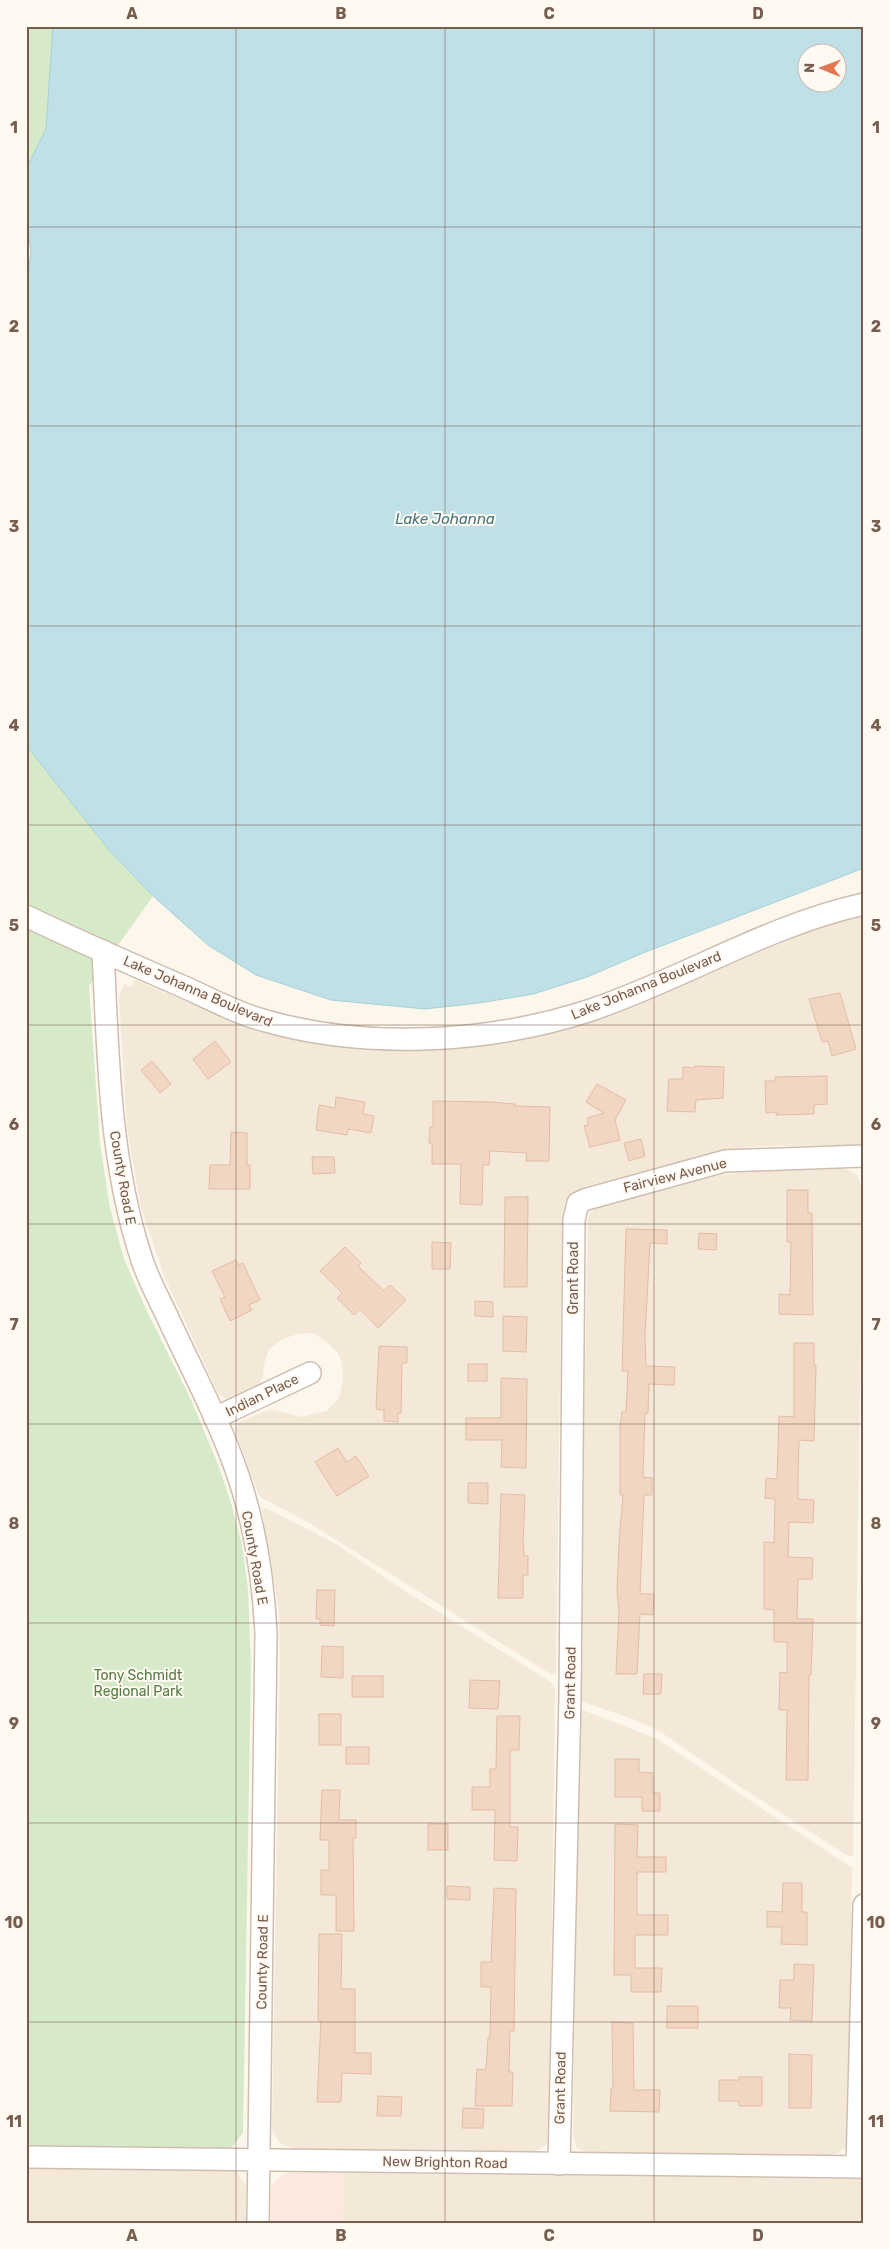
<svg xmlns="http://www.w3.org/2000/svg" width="890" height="2249" viewBox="0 0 890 2249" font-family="Rubik,sans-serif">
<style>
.residential{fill:#f4e8d9}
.commercial{fill:#fce8df}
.green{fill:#d6eac9}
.water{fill:#bfe0e6;stroke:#a5d0d8;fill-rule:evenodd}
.building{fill:#f1d6c3;stroke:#e3bca4}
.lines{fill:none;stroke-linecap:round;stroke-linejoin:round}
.minor-casing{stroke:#cfbeb0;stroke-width:24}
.minor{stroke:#fff;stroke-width:21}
.grid{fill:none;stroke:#775d4e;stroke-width:1;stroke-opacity:0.55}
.labels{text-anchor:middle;stroke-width:4;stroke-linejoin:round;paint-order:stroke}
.street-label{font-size:14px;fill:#775d4e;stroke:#fff9f1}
.park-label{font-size:14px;fill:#557d45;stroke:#fff9f1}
.water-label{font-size:15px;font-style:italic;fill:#447883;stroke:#fff9f1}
.neatline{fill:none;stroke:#775d4e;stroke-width:2}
.grid-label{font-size:16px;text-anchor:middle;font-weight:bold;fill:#775d4e}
</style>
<rect width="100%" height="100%" fill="#fcf6eb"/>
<g class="residential">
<polygon points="864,915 864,1145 758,1146 731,1149 583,1187 569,1198 565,1205 562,1220 556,1673 552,1675 311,1524 259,1496 235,1430 238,1423 270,1409 302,1417 326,1411 338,1400 343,1381 342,1363 338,1353 322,1338 312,1333 297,1334 281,1340 269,1349 264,1364 263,1377 258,1386 230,1399 225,1398 218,1393 165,1278 141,1208 127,1128 119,996 124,984 131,987 135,980 260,1032 319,1045 357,1050 395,1051 484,1045 526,1038 570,1028 627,1008 804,933 842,920"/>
<polygon points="770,1169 846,1169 857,1175 863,1191 853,1856 848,1856 742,1788 661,1732 633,1719 583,1702 579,1698 588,1218 590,1213 598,1207 717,1176"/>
<polygon points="266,1508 334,1543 405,1591 551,1682 555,1689 549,2134 546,2145 538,2150 529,2153 296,2150 280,2143 275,2135 272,2129 280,1652 279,1611 262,1510"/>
<polygon points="583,1710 657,1739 852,1868 848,2140 847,2146 838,2153 824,2156 586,2153 576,2147 573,2136 579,1712"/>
<polygon points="26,2168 236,2171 246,2186 246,2223 26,2223"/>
<polygon points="344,2173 864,2179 864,2223 343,2223"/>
</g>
<polygon class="commercial" points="294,2172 344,2173 343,2223 271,2223 271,2189 274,2183 282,2175"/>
<g class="green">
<polygon points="26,26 53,26 46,129 26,169"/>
<polygon points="26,745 109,850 153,896 89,986 100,1144 110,1208 124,1259 146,1309 192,1402 217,1462 231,1503 242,1545 248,1589 251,1666 243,2133 231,2148 26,2146"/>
</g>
<path class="water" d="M53,26H864V868L643,953L587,977L533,994L479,1003L425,1009L331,1000L256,975L208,945L153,896L109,850L26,745V293L31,251L26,220V169L46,129ZM808,52H838V82H808Z"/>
<g class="building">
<polygon points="840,993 856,1049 832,1056 828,1041 822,1042 809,999"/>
<polygon points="215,1041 231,1062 208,1079 193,1059"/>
<polygon points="152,1061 171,1084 160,1093 141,1070"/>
<polygon points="695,1066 724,1067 723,1098 696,1100 695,1112 667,1111 669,1079 683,1079 683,1067 695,1068"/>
<polygon points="827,1076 827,1104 814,1105 814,1114 776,1115 776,1112 766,1113 765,1081 775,1081 775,1077"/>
<polygon points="597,1084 626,1100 615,1120 620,1140 590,1147 584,1126 588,1125 587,1118 604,1113 586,1102"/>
<polygon points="336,1097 365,1102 363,1114 374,1116 371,1133 348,1129 347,1135 316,1130 319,1105 335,1108"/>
<polygon points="433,1101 491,1102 515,1104 515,1106 550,1107 549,1161 526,1161 527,1153 490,1151 489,1165 483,1165 482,1205 460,1204 461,1164 432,1164 432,1143 429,1143 430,1127 433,1127"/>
<polygon points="231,1132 247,1133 247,1165 250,1165 250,1189 209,1189 210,1165 230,1165"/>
<polygon points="641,1139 645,1156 629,1161 624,1143"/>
<polygon points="312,1157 334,1157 335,1173 313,1174"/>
<polygon points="787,1190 808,1190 808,1213 812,1213 813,1315 779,1314 779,1294 790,1295 791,1242 787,1242"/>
<polygon points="505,1197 528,1197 527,1287 504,1287"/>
<polygon points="626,1229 667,1230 667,1244 650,1243 645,1336 646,1366 675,1367 674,1385 649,1384 648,1413 645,1413 643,1477 652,1478 652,1495 644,1495 640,1594 654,1594 653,1615 640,1614 637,1674 616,1674 619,1611 617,1591 619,1542 623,1495 620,1495 620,1428 622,1412 626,1412 628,1371 622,1371"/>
<polygon points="699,1233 717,1234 716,1250 698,1249"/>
<polygon points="432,1242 451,1243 450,1269 432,1269"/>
<polygon points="345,1247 361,1263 358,1266 384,1291 390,1285 406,1300 378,1328 360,1309 354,1315 337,1298 342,1293 320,1271"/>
<polygon points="236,1260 239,1265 243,1263 260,1300 249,1305 252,1310 230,1321 220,1299 225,1297 212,1271"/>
<polygon points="475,1301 493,1302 493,1317 475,1316"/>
<polygon points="503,1316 527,1317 526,1352 503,1351"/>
<polygon points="794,1343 814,1343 814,1365 816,1365 814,1441 799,1440 798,1479 798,1499 814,1500 813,1523 789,1522 788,1557 813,1558 812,1579 798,1579 797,1619 813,1619 811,1675 809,1675 808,1780 786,1780 787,1710 779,1710 780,1672 787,1673 787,1642 774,1642 774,1610 764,1609 764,1542 774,1543 775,1499 765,1498 766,1478 777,1479 779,1416 794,1417"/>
<polygon points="379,1346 407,1347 407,1363 402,1363 401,1413 398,1413 398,1422 384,1421 384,1410 376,1409"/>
<rect x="468" y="1364" width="19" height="17"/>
<polygon points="501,1378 527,1379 526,1468 501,1467 502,1440 466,1440 466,1418 501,1418"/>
<polygon points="338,1448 347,1462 356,1456 369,1476 337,1496 315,1462"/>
<polygon points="468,1483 488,1483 488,1504 468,1503"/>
<polygon points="501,1494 525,1495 523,1543 524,1556 528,1556 528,1575 523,1575 523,1598 498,1598"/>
<polygon points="317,1590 335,1590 334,1626 320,1625 320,1619 316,1619"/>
<polygon points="322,1646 343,1647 343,1678 321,1677"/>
<polygon points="644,1674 662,1674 661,1694 643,1694"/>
<rect x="352" y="1676" width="31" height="21"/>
<polygon points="470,1680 500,1681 498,1709 469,1708"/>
<rect x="319" y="1714" width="22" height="31"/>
<polygon points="497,1716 520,1716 519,1750 510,1750 510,1827 518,1827 517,1861 494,1860 495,1810 472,1810 472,1787 490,1787 490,1769 496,1769"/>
<rect x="346" y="1747" width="23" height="17"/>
<polygon points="615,1759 639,1759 639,1772 653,1773 653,1793 660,1793 660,1811 642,1811 642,1797 615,1797"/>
<polygon points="322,1790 340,1790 339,1820 356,1820 356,1838 353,1838 354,1931 336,1931 336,1895 321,1895 321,1870 329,1870 329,1840 320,1840"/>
<rect x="428" y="1824" width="20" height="26"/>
<polygon points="615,1824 638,1825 637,1857 666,1857 666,1872 637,1872 637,1915 668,1915 668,1935 635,1935 635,1968 662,1968 661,1992 631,1992 631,1975 614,1975"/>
<polygon points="783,1883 802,1883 802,1912 807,1912 807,1945 781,1944 782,1927 767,1927 767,1911 782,1912"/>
<polygon points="447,1886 470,1887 470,1900 447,1899"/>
<polygon points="494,1888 516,1889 514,2031 510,2031 509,2072 513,2072 512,2106 475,2106 477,2069 486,2070 488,2038 490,2038 491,1987 481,1987 481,1962 491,1962"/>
<polygon points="319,1934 342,1934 341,1989 355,1989 355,2053 371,2053 371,2074 342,2073 341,2102 317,2102 321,2021 318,2021"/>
<polygon points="794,1964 814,1965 812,2021 790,2020 791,2008 779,2008 780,1980 794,1980"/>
<rect x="667" y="2006" width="31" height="22"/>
<polygon points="612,2022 633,2023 634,2090 660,2090 659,2112 610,2111 611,2088 613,2088"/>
<polygon points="789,2054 812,2055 811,2108 789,2108"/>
<polygon points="739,2077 762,2077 762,2106 739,2106 739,2101 719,2101 719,2080 739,2080"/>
<polygon points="378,2096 402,2097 401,2116 377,2116"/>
<polygon points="463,2108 484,2109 483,2128 462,2128"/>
</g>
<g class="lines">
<defs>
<g id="minor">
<path d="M26,916C78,941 131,964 184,987C211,999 238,1014 266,1021C368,1050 491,1043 591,1010C683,979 768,925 864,904"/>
<path d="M103,951C108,1054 109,1159 141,1257C147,1277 158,1297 167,1316C188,1362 213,1408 231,1456C253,1512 263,1573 266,1633L258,2223"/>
<polyline points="215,1418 310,1373"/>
<polyline points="26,2157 864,2167"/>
<polyline points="559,2164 570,1697 574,1220 578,1203 587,1199 725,1161 864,1156"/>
<polyline points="857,2167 864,1905"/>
</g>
</defs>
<use href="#minor" class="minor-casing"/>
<use href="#minor" class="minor"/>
</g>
<path class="grid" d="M236,26V2223M445,26V2223M654,26V2223M26,227H864M26,426H864M26,626H864M26,825H864M26,1025H864M26,1224H864M26,1424H864M26,1623H864M26,1823H864M26,2022H864"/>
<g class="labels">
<g class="street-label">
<text transform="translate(646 985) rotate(-22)" y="5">Lake Johanna Boulevard</text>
<text transform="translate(198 991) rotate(23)" y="5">Lake Johanna Boulevard</text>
<text transform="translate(675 1175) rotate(-14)" y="5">Fairview Avenue</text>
<text transform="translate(123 1178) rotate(80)" y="5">County Road E</text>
<text transform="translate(573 1278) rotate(-90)" y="5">Grant Road</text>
<text transform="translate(262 1395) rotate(-26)" y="5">Indian Place</text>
<text transform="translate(255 1558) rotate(80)" y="5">County Road E</text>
<text transform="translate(570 1683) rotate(-89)" y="5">Grant Road</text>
<text transform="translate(262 1962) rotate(-89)" y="5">County Road E</text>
<text transform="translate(560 2088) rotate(-89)" y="5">Grant Road</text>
<text transform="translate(445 2162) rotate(1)" y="5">New Brighton Road</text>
</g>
<g class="park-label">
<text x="138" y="1680">Tony Schmidt<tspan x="138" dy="16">Regional Park</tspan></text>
</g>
<g class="water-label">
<text x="445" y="524">Lake Johanna</text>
</g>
</g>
<rect width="890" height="2249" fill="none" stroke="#fff9f1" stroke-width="55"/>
<g transform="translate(822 68) rotate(271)"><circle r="24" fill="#fff9f1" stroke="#c9bbb0"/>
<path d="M0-4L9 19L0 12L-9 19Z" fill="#e27554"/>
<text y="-8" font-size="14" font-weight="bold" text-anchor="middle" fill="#775d4e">N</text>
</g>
<rect x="28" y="28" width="834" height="2194" class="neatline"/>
<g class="grid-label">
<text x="132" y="19">A</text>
<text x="341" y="19">B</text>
<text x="549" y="19">C</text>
<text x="758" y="19">D</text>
<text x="14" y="133">1</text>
<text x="876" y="133">1</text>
<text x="14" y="332">2</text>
<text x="876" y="332">2</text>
<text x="14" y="532">3</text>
<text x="876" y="532">3</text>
<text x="14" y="731">4</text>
<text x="876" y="731">4</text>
<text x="14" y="931">5</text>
<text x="876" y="931">5</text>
<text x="14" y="1130">6</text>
<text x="876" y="1130">6</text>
<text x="14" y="1330">7</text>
<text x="876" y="1330">7</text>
<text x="14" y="1529">8</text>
<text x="876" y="1529">8</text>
<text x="14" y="1729">9</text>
<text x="876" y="1729">9</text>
<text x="14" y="1928">10</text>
<text x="876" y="1928">10</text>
<text x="14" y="2127">11</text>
<text x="876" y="2127">11</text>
<text x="132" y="2241">A</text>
<text x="341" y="2241">B</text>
<text x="549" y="2241">C</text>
<text x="758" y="2241">D</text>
</g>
</svg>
